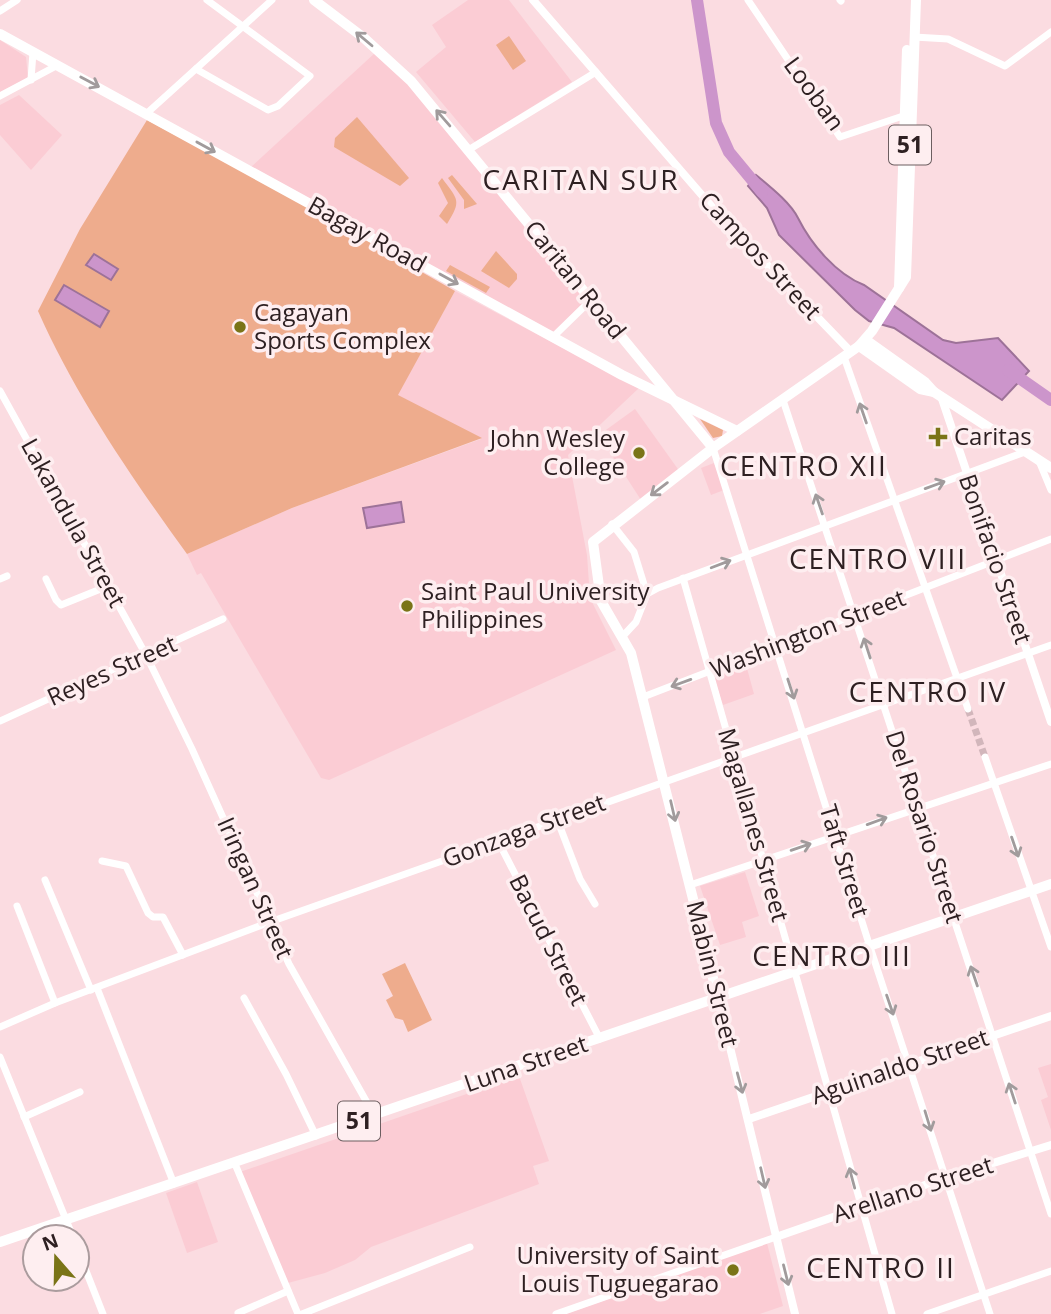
<svg xmlns="http://www.w3.org/2000/svg" width="1051" height="1314" viewBox="0 0 1051 1314" font-family="'Open Sans',sans-serif">
<style>
.built{fill:#fbccd4}
.green{fill:#eeac8d}
.water{fill:#cc95cb;stroke:#9d7298;stroke-width:2}
.lines{fill:none;stroke-linecap:round;stroke-linejoin:round}
.river{stroke:#cc95cb;stroke-width:12}
.minor-tunnel{stroke:#d2b6bb;stroke-width:7;stroke-dasharray:7 3.5;stroke-linecap:butt}
.minor{stroke:#fff;stroke-width:7}
.tertiary{stroke:#fff;stroke-width:8}
.secondary{stroke:#fff;stroke-width:10}
.primary{stroke:#fff;stroke-width:10}
.oneway{stroke:#a19b9c}
.poi-dot{fill:#7a7417;stroke:#feeef0;stroke-width:2.5}
.labels{text-anchor:middle;stroke-width:7;stroke-linejoin:round;paint-order:stroke}
.shield{fill:#feeef0;stroke:#6c5e60;stroke-width:2}
.shield-label{font-size:23px;font-weight:bold;fill:#2e2022}
.street-label{font-size:24px;fill:#2e2022;stroke:#feeef0}
.poi-label{font-size:24px;fill:#2e2022;stroke:#feeef0;text-anchor:start}
.quarter-label{font-size:28px;letter-spacing:2px;fill:#2e2022;stroke:#feeef0}
</style>
<rect width="100%" height="100%" fill="#fbdce1"/>
<g class="built">
<polygon points="468,0 509,0 572,82 475,142 416,72 446,47 432,25"/>
<polygon points="0,40 26,57 28,78 0,92"/>
<polygon points="376,52 410,84 586,300 553,333 251,167"/>
<polygon points="19,95 62,135 31,170 0,135 0,105"/>
<polygon points="455,291 639,388 568,455 587,555 590,598 616,650 329,780 321,778 201,573 197,575 187,554 292,508 481,439 397,395"/>
<polygon points="635,409 680,472 641,500 599,435"/>
<polygon points="714,463 724,490 711,495 701,468"/>
<polygon points="745,661 754,694 723,705 713,675"/>
<polygon points="745,872 759,916 742,922 746,937 720,945 700,886"/>
<polygon points="1051,1064 1051,1130 1041,1100 1048,1097 1038,1068"/>
<polygon points="519,1076 549,1161 533,1166 539,1184 371,1247 355,1260 325,1273 288,1283 240,1172"/>
<polygon points="197,1182 218,1242 187,1253 166,1193"/>
<polygon points="767,1243 783,1306 760,1314 566,1314"/>
</g>
<g class="green">
<polygon points="509,36 526,61 513,70 496,45"/>
<polygon points="357,117 409,178 400,186 334,147 335,138"/>
<path d="M147,120L280,191L455,291L398,395L482,438L292,508L187,554C132,478 76,397 38,311L80,229Z"/>
<polygon points="452,175 477,204 464,209 464,200 448,178"/>
<path d="M442,178C458,200 462,200 447,224L439,216L448,203L438,183Z"/>
<polygon points="496,251 517,274 517,279 509,288 481,271"/>
<polygon points="450,265 490,287 486,293 446,271"/>
<polygon points="700,419 723,430 722,436 713,438"/>
<polygon points="405,963 432,1020 408,1032 403,1020 395,1018 386,1000 393,996 382,974"/>
</g>
<g class="water">
<path d="M756,175C769,186 790,202 798,218C811,244 836,274 864,285L943,340L956,343L998,338L1029,371L1002,400L894,328L869,321L855,310L779,235L767,208L748,186Z"/>
<polygon points="94,254 118,269 111,280 86,265"/>
<polygon points="64,285 109,311 100,327 55,300"/>
<polygon points="401,502 404,522 367,528 363,508"/>
</g>
<g class="lines">
<g class="river">
<polyline points="697,0 716,123 729,152 762,192"/>
<polyline points="1008,370 1051,400"/>
</g>
<polyline class="minor-tunnel" points="968,709 985,757"/>
<g class="minor">
<polyline points="748,0 840,137 903,116"/>
<polyline points="840,0 841,1"/>
<polyline points="0,11 17,0"/>
<polyline points="914,37 948,39 1005,66 1051,32"/>
<polyline points="196,69 268,110 278,106 310,76 207,0"/>
<polyline points="31,80 33,52"/>
<polyline points="0,96 58,65"/>
<polyline points="146,114 272,0"/>
<polyline points="470,149 596,72"/>
<polyline points="554,336 591,300"/>
<polyline points="844,357 968,709"/>
<polyline points="0,391 146,655 192,749 289,964 374,1115"/>
<polyline points="783,400 1051,1214"/>
<polyline points="713,448 870,947 990,1314"/>
<polyline points="1039,461 1051,490"/>
<polyline points="612,524 634,552 647,594"/>
<polyline points="683,578 892,1314"/>
<polyline points="0,579 7,576"/>
<polyline points="46,579 56,600 61,605 108,586"/>
<polyline points="623,636 636,622 647,594 658,588 1025,452"/>
<polyline points="643,697 1051,539"/>
<polyline points="0,721 223,619"/>
<polyline points="985,757 1051,947"/>
<polyline points="557,819 580,879 595,904"/>
<polyline points="498,841 600,1039"/>
<polyline points="102,861 126,866 148,913 153,917 163,917 183,955"/>
<polyline points="45,880 91,990"/>
<polyline points="690,885 1051,764"/>
<polyline points="17,906 55,1003"/>
<polyline points="97,988 174,1184"/>
<polyline points="244,998 286,1074 316,1136"/>
<polyline points="0,1027 55,1003 270,922 1051,645"/>
<polyline points="0,1057 73,1237"/>
<polyline points="24,1117 80,1092"/>
<polyline points="235,1164 298,1314"/>
<polyline points="77,1248 103,1314"/>
<polyline points="238,1313 288,1291"/>
<polyline points="302,1314 470,1247"/>
<polyline points="556,1314 776,1237"/>
<polyline points="927,1314 1051,1271"/>
</g>
<g class="tertiary">
<polyline points="533,0 720,216 851,352"/>
<polyline points="941,396 1051,722"/>
<polyline points="718,998 795,1314"/>
<polyline points="749,1119 1051,1016"/>
<polyline points="776,1237 945,1178 1051,1145"/>
</g>
<g class="secondary">
<polyline points="314,0 364,38 411,81 713,448"/>
<polyline points="0,34 622,375 737,431"/>
<polyline points="718,998 631,653 601,601 593,542 713,448 859,346"/>
</g>
<g class="primary">
<polyline points="916,0 906,277 872,331 859,346 920,389 934,392"/>
<polyline points="899,288 907,50"/>
<polyline points="866,340 925,382 934,392 1051,468"/>
<polyline points="0,1242 1051,884"/>
</g>
</g>
<defs><path id="oneway-shaft" d="M-6 0H5M1.5-3L5.5 0L1.5 3" fill="none" stroke-width="1.6" stroke-linecap="round" stroke-linejoin="round" transform="scale(1.75)"/></defs>
<g class="oneway">
<use href="#oneway-shaft" transform="translate(364 39) rotate(-140)"/>
<use href="#oneway-shaft" transform="translate(90 82) rotate(28)"/>
<use href="#oneway-shaft" transform="translate(443 118) rotate(-131)"/>
<use href="#oneway-shaft" transform="translate(206 147) rotate(29)"/>
<use href="#oneway-shaft" transform="translate(449 279) rotate(29)"/>
<use href="#oneway-shaft" transform="translate(863 413) rotate(-109)"/>
<use href="#oneway-shaft" transform="translate(935 485) rotate(-20)"/>
<use href="#oneway-shaft" transform="translate(659 489) rotate(143)"/>
<use href="#oneway-shaft" transform="translate(819 504) rotate(-109)"/>
<use href="#oneway-shaft" transform="translate(721 564) rotate(-21)"/>
<use href="#oneway-shaft" transform="translate(867 648) rotate(-108)"/>
<use href="#oneway-shaft" transform="translate(681 683) rotate(160)"/>
<use href="#oneway-shaft" transform="translate(791 689) rotate(72)"/>
<use href="#oneway-shaft" transform="translate(673 811) rotate(77)"/>
<use href="#oneway-shaft" transform="translate(877 821) rotate(-20)"/>
<use href="#oneway-shaft" transform="translate(801 847) rotate(-19)"/>
<use href="#oneway-shaft" transform="translate(1015 847) rotate(71)"/>
<use href="#oneway-shaft" transform="translate(974 976) rotate(-109)"/>
<use href="#oneway-shaft" transform="translate(890 1005) rotate(71)"/>
<use href="#oneway-shaft" transform="translate(740 1083) rotate(75)"/>
<use href="#oneway-shaft" transform="translate(1012 1093) rotate(-108)"/>
<use href="#oneway-shaft" transform="translate(928 1121) rotate(73)"/>
<use href="#oneway-shaft" transform="translate(763 1178) rotate(77)"/>
<use href="#oneway-shaft" transform="translate(852 1178) rotate(-105)"/>
<use href="#oneway-shaft" transform="translate(786 1275) rotate(76)"/>
</g>
<g class="poi-dot">
<circle cx="240" cy="327" r="7"/>
<path d="M934.5 426.5h7v7h7v7h-7v7h-7v-7h-7v-7h7z"/>
<circle cx="639" cy="453" r="7"/>
<circle cx="407" cy="606" r="7"/>
<circle cx="733" cy="1270" r="7"/>
</g>
<g class="labels">
<g class="shield">
<rect x="889" y="125.5" width="42" height="39" rx="5"/>
<rect x="338" y="1101.5" width="42" height="39" rx="5"/>
</g>
<g class="shield-label">
<text x="910" y="153">51</text>
<text x="359" y="1129">51</text>
</g>
<g class="street-label">
<text transform="translate(814 94) rotate(54)" y="8">Looban</text>
<text transform="translate(367 235) rotate(29)" y="8">Bagay Road</text>
<text transform="translate(760 256) rotate(47)" y="8">Campos Street</text>
<text transform="translate(575 280) rotate(51)" y="8">Caritan Road</text>
<text transform="translate(73 523) rotate(61)" y="8">Lakandula Street</text>
<text transform="translate(995 559) rotate(71)" y="8">Bonifacio Street</text>
<text transform="translate(808 634) rotate(-21)" y="8">Washington Street</text>
<text transform="translate(112 671) rotate(-24)" y="8">Reyes Street</text>
<text transform="translate(753 825) rotate(74)" y="8">Magallanes Street</text>
<text transform="translate(924 827) rotate(72)" y="8">Del Rosario Street</text>
<text transform="translate(524 831) rotate(-20)" y="8">Gonzaga Street</text>
<text transform="translate(844 861) rotate(73)" y="8">Taft Street</text>
<text transform="translate(255 888) rotate(66)" y="8">Iringan Street</text>
<text transform="translate(548 940) rotate(63)" y="8">Bacud Street</text>
<text transform="translate(712 974) rotate(76)" y="8">Mabini Street</text>
<text transform="translate(526 1064) rotate(-19)" y="8">Luna Street</text>
<text transform="translate(900 1067) rotate(-19)" y="8">Aguinaldo Street</text>
<text transform="translate(913 1190) rotate(-18)" y="8">Arellano Street</text>
</g>
<g class="poi-label">
<text x="254" y="321">Cagayan<tspan x="254" dy="28">Sports Complex</tspan></text>
<text x="954" y="445">Caritas</text>
<text x="625" y="447" text-anchor="end">John Wesley<tspan x="625" dy="28">College</tspan></text>
<text x="421" y="600">Saint Paul University<tspan x="421" dy="28">Philippines</tspan></text>
<text x="719" y="1264" text-anchor="end">University of Saint<tspan x="719" dy="28">Louis Tuguegarao</tspan></text>
</g>
<g class="quarter-label">
<text x="581" y="190">CARITAN SUR</text>
<text x="804" y="476">CENTRO XII</text>
<text x="878" y="569">CENTRO VIII</text>
<text x="928" y="702">CENTRO IV</text>
<text x="832" y="966">CENTRO III</text>
<text x="881" y="1278">CENTRO II</text>
</g>
</g>
<g transform="translate(56 1258) rotate(340)"><circle r="33" fill="#feeef0" stroke="#ab9c9e" stroke-width="2"/>
<path d="M0-5L12 26L0 18L-12 26Z" fill="#7a7417"/>
<text y="-10" font-size="19" font-weight="bold" text-anchor="middle" fill="#2e2022">N</text>
</g>
</svg>
